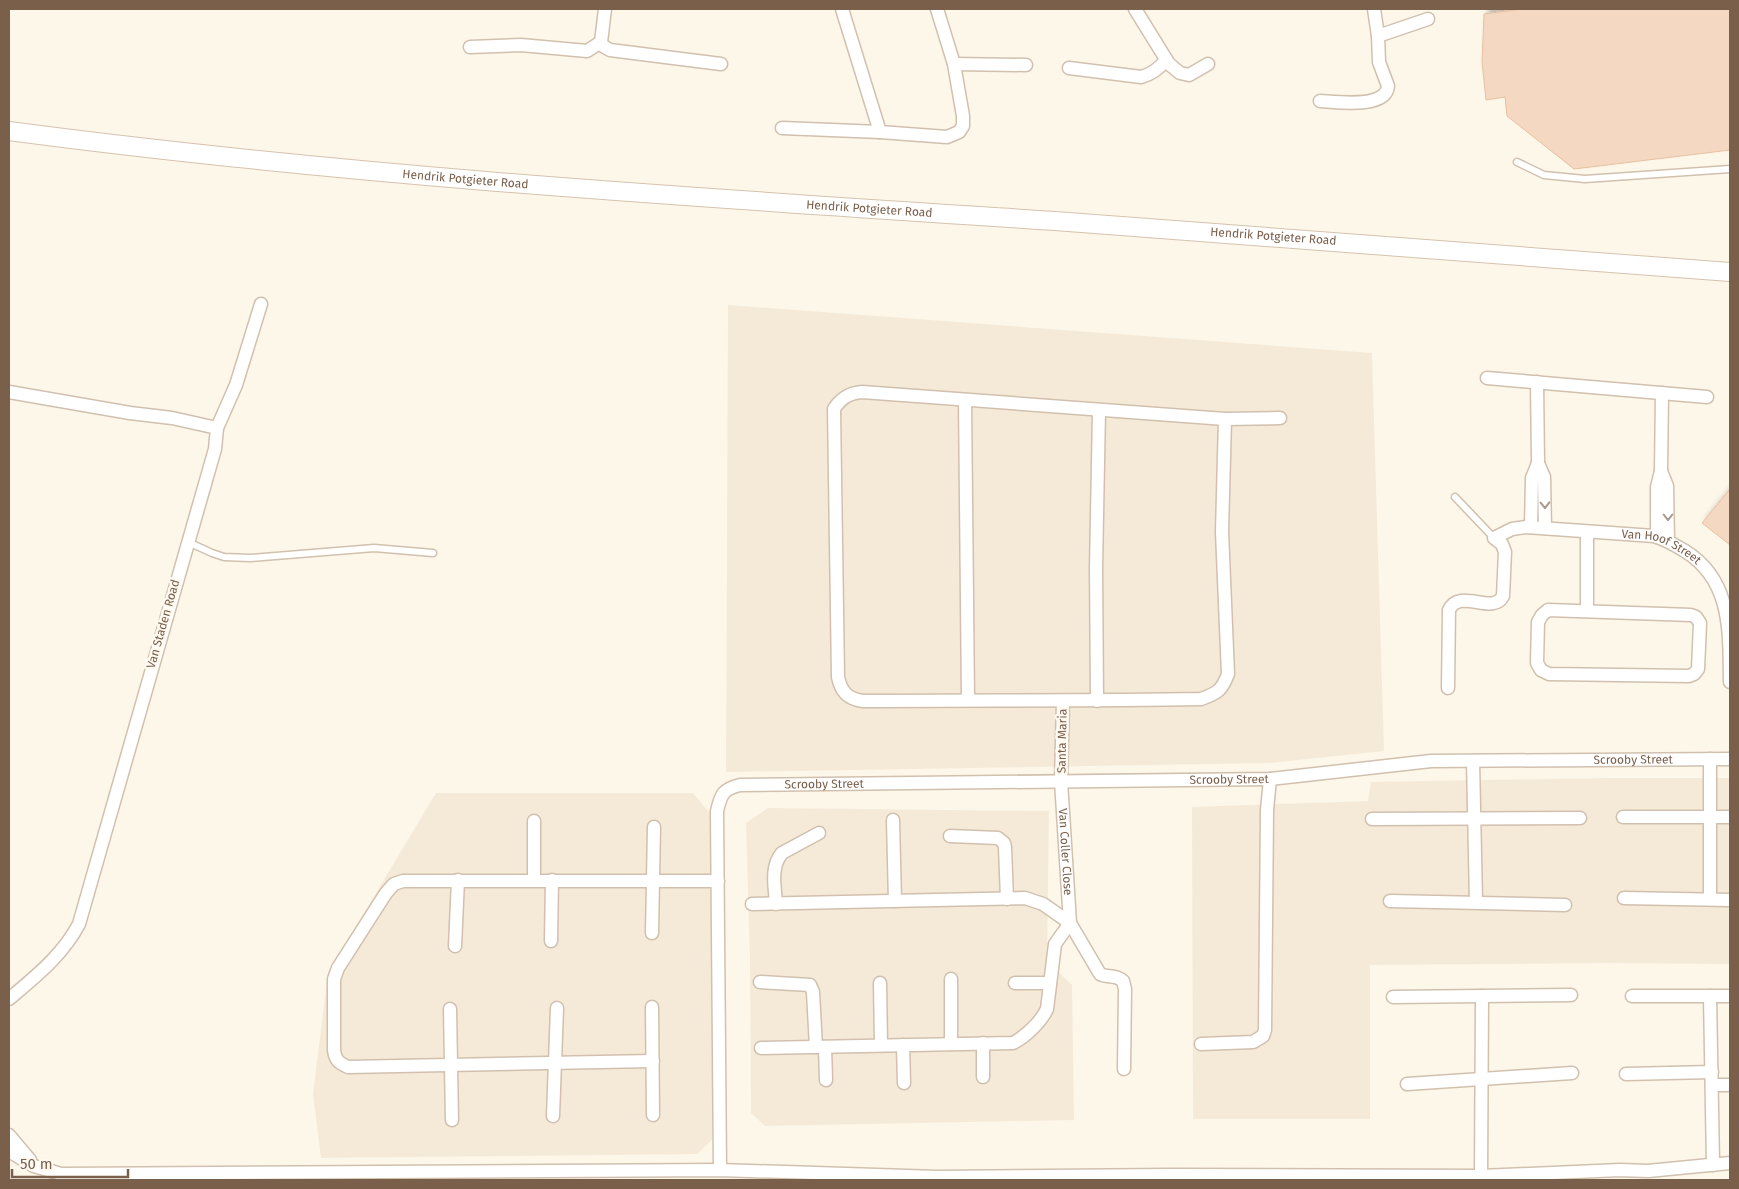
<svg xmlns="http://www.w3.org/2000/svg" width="1739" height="1189" viewBox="0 0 1739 1189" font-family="'Fira Sans',sans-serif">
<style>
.residential{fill:#f5ead8}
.building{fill:#f4d8c1;stroke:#e7c0a0;filter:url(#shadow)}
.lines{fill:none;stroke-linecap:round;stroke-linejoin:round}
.lane-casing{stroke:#d1c0ae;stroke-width:9}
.street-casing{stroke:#d1c0ae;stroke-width:15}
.secondary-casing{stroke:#d6c2ae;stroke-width:20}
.lane{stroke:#fff;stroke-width:6}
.street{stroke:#fff;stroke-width:12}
.secondary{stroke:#fff;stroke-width:18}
.oneway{stroke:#a9978a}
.labels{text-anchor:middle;stroke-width:5;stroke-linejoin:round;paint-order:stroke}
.street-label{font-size:12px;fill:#7a5f4b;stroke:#fffaf1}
</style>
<defs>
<filter id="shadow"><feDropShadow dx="4.5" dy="-4.5" stdDeviation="2.5" flood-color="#0004"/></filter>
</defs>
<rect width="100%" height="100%" fill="#fdf7ea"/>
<g class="residential">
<polygon points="728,305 1372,353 1384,751 1269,763 726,772"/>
<polygon points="1606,778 1730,778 1730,964 1606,963 1370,965 1370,1119 1193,1119 1192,807 1368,801 1371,782"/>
<polygon points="436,793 693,793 713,817 712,1140 697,1154 321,1158 313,1094 328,973"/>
<polygon points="768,808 1049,811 1047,961 1072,985 1074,1120 765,1126 751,1113 750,960 746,823"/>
</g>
<g class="building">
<polygon points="1523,9 1730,9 1730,150 1574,169 1507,116 1505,97 1486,100 1482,62 1484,14"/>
<polygon points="1730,489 1730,545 1702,523"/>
</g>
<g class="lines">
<defs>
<g id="lane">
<polyline points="1517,162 1544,175 1585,179 1730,169"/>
<polyline points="1455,497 1494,538"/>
<polyline points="188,542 212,553 224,557 250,558 374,548 433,553"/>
</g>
<g id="street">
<polyline points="842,9 880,132 947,137 959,132 963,126 963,116 954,64 937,9"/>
<polyline points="1135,9 1169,64 1180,73 1189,75 1208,64"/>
<polyline points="1374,9 1378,36 1428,19"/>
<polyline points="601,42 603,46 610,50 721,64"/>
<polyline points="470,47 521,45 587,51 601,42 605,9"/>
<polyline points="954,64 1026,65"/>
<path d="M1069,68L1141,77C1152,74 1159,69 1166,60"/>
<path d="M1320,101C1337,102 1386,109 1388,86L1379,62L1378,36"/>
<polyline points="782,128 880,132"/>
<polyline points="1487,378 1707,397"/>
<path d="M9,392L130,413L172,418L217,428L215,449L79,924C62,956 36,976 9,999"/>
<polyline points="965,400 968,700"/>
<path d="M1225,419L1222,532L1228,674C1222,690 1218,693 1201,699C1089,701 976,700 863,701C848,699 841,692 838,677L834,409C841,398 849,393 862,392L1225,419L1280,418"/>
<polyline points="217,428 236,385 261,304"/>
<polyline points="1538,463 1544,477 1545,528"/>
<polyline points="1661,471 1667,486 1668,541"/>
<polyline points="1531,527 1532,478 1538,463 1537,382"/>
<polyline points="1587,532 1587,611"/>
<polyline points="1657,537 1657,487 1661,471 1662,393"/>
<polygon points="1548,610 1691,615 1696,617 1700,623 1698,669 1694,674 1689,676 1549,674 1541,670 1537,663 1538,622 1542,615"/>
<path id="s1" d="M1448,688L1449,610C1460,587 1493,616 1503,596L1505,552L1502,544L1494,538L1512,529L1526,527L1654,536C1665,539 1675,545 1685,551C1733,581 1729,633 1730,682"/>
<path id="s2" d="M1063,701L1061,781L1070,923"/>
<polyline points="1097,701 1096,568 1099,410"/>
<polyline points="1473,761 1476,902"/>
<polyline points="1623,817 1730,817"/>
<polyline points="1372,819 1580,818"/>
<polyline points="893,820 895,901"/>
<polyline points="950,836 998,838 1004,843 1005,847 1007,899"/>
<polyline points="534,880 534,821"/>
<polyline points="1624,898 1730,900"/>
<polyline points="1710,899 1710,759"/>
<polyline points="1390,901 1565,905"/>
<path d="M752,904L1025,898L1043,904L1070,923L1100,974C1107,978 1116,974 1123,981L1125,989L1124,1069"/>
<path d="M776,904C775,887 770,867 782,853L819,833"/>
<polyline points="652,933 654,827"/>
<polyline points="551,941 552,880"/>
<polyline points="455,946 458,880"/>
<polyline points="760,982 810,985 813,992 816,1047"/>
<polyline points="880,983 881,1045"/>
<polyline points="1015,983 1050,983"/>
<polyline points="1632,996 1710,996"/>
<polyline points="1393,997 1571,995"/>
<polyline points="652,1007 653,1115"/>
<polyline points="450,1009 452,1120"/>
<polyline points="951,1044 951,979"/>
<polyline points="1201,1044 1253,1042 1263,1036 1265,1030 1267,810 1270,779"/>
<polyline points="903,1045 904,1083"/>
<polyline points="825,1047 826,1080"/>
<path d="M761,1048L1013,1043C1025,1037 1041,1022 1047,1009L1055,944L1070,923"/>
<path d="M653,1061L348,1067C339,1063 335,1060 334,1050V979L338,968L386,893L394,884L403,881H718"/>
<polyline points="1626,1074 1712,1072"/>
<polyline points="983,1077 983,1043"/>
<polyline points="1407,1084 1572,1073"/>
<polyline points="1712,1085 1730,1085"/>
<polyline points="553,1116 557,1008"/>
<polyline points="9,1135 30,1160"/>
<polyline points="9,1151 34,1166 61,1174 720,1170 938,1177 1171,1175 1481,1176 1620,1170 1648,1171 1730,1163"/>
<polyline points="1713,1165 1710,996 1730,996"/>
<path id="s3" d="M720,1170L717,811C721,794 723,789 740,785L1270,779L1431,761L1730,759"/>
<polyline points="1481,1176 1482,996"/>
</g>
<g id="secondary">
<path id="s4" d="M9,131C356,177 706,198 1055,221C1280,236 1505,253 1730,272"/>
</g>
</defs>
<use href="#lane" class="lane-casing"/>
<use href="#street" class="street-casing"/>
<use href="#secondary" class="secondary-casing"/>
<use href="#lane" class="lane"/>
<use href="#street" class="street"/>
<use href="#secondary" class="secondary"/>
</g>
<defs><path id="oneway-chevron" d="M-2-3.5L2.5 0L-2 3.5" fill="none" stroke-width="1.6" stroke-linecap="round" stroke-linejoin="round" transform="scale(1.25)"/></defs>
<g class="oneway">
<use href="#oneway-chevron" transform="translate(1545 505) rotate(89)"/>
<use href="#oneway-chevron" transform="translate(1668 517) rotate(90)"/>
</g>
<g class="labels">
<g class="street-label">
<text dy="4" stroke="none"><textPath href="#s4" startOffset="459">Hendrik Potgieter Road</textPath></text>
<text dy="4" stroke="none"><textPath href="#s4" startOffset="864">Hendrik Potgieter Road</textPath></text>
<text dy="4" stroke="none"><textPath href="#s4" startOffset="1269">Hendrik Potgieter Road</textPath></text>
<text dy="4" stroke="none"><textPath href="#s1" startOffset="374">Van Hoof Street</textPath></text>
<text transform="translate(163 624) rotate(-74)" y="4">Van Staden Road</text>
<text transform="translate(1062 741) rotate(-89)" y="4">Santa Maria</text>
<text dy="4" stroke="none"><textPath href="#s3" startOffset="1291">Scrooby Street</textPath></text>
<text dy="4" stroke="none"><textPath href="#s3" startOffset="886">Scrooby Street</textPath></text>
<text dy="4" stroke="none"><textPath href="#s3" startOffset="481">Scrooby Street</textPath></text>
<text dy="4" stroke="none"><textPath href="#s2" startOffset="151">Van Coller Close</textPath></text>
</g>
</g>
<rect width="1739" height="1189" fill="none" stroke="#7a5f4b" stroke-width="20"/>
<path d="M12 1169v8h116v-8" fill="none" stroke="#7a5f4b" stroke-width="2.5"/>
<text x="20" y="1169" font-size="15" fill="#7a5f4b" stroke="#fffaf1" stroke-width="4" paint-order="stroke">50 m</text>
</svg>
